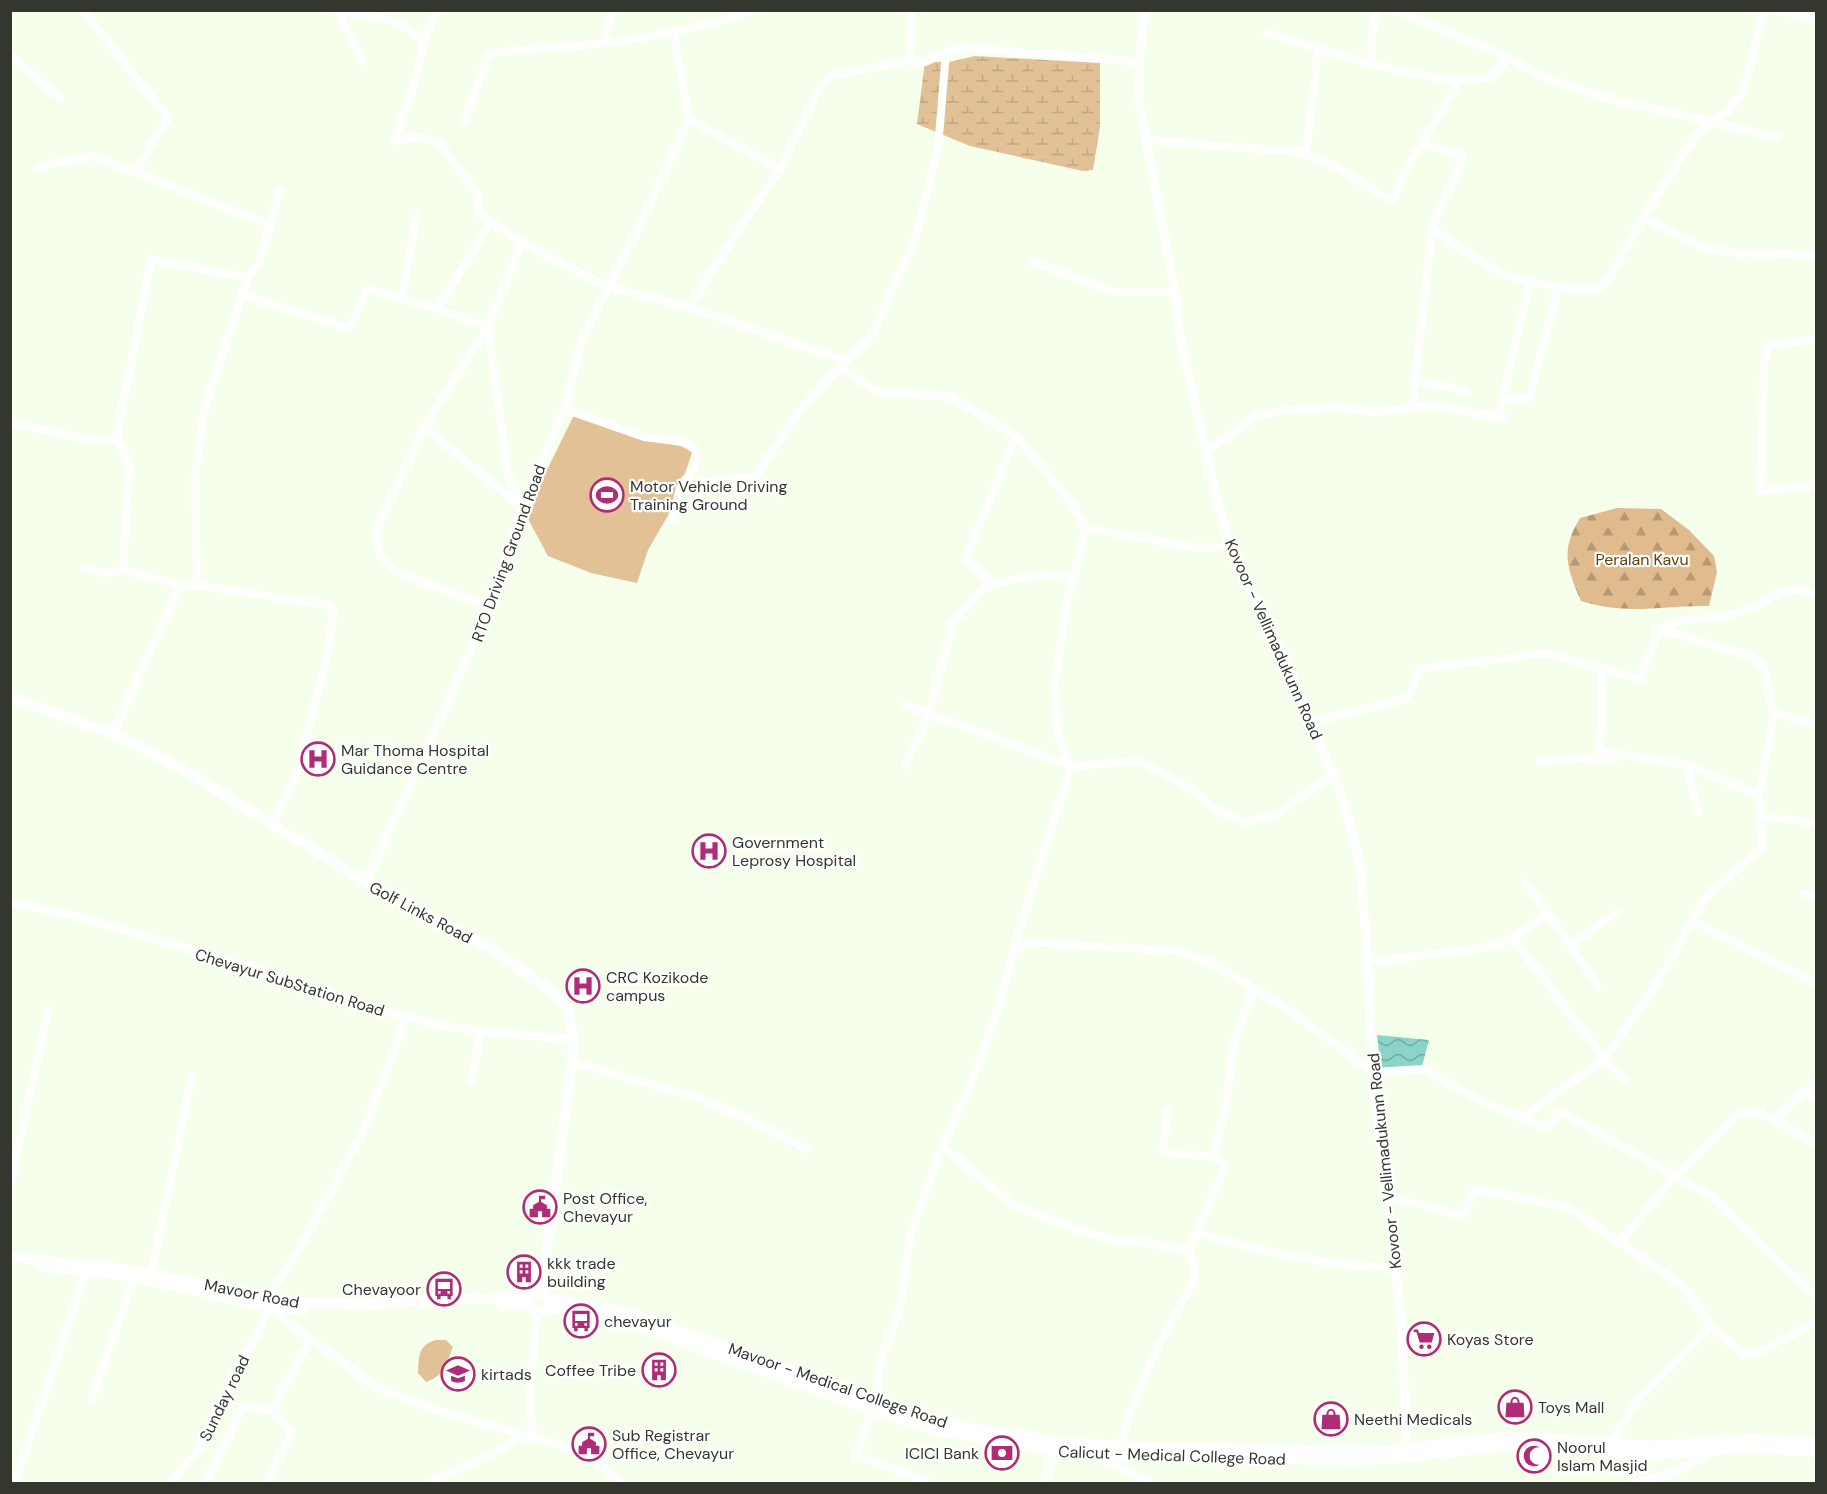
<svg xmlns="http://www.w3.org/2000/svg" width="1827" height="1494" viewBox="0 0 1827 1494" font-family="'DM Sans',sans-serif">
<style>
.forest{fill:url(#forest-firs)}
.wetland{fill:url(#wetland-marsh)}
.green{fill:#e2c197}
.water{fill:url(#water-waves)}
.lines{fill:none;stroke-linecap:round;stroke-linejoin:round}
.minor{stroke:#fff;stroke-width:8}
.tertiary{stroke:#fff;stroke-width:9}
.secondary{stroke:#fff;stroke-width:10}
.labels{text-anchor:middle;stroke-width:4.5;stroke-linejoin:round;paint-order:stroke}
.poi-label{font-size:16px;fill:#33372e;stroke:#fff;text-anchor:start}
.street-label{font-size:16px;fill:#33372e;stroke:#fff}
.park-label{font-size:16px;fill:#654207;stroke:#fff}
</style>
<defs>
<pattern id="forest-firs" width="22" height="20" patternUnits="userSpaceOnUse" patternTransform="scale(1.5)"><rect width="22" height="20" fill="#dfbb8d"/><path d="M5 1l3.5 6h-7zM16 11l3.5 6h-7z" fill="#b59974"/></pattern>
<pattern id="wetland-marsh" width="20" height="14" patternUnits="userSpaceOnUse" patternTransform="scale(1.5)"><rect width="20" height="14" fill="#e2c197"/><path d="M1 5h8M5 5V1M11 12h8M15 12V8" fill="none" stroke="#c2a682"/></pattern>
<pattern id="water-waves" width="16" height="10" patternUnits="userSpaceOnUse" patternTransform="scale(1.5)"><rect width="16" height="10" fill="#8cd3c8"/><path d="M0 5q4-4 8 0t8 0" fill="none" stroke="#73aca3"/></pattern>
</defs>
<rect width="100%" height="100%" fill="#f6ffec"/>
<path class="forest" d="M1617,508L1661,509L1689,530L1714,556L1717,572L1709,606C1662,605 1629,616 1581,601C1567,568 1560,551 1580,518Z"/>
<polygon class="wetland" points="975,56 1100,63 1100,127 1093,170 1083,171 970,146 917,124 925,62 949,62"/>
<g class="green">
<polygon points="575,413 693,450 674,505 648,550 637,583 591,573 548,556 528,519 545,474"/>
<path d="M435,1340H446L453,1347C446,1364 445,1375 426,1382L418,1373C419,1356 418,1346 435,1340Z"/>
</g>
<polygon class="water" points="1377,1035 1429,1040 1421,1070 1382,1073"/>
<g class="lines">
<g class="minor">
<polyline points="337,10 362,61"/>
<polyline points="437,10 427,31 411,95 394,141 420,137 440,143 478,196 478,213 532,248 607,286 691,308 847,361"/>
<polyline points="911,10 910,60 925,62 959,47 1139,62"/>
<path d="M1377,10L1372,32L1371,64C1412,73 1451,84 1492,78L1508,57L1538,75L1595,95L1776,137"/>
<polyline points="1394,10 1508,57"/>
<polyline points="1778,10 1816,20"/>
<path d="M338,13C379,16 391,14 424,42"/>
<polyline points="673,32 689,119"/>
<polyline points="1267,33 1371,64"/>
<polyline points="604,43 612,10"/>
<polyline points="10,55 60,98"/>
<path d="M463,123L489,54C528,46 565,47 604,43C657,37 703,27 753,10"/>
<polyline points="1146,140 1299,152 1338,167 1387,199 1393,200 1401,177 1422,143 1463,156 1432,228 1415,380"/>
<polyline points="1422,143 1459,81"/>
<polyline points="1306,155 1318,48"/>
<polyline points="39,166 93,156 135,172 168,118 83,10"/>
<polyline points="135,172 270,225"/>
<path d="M1643,217C1660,226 1678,237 1696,244C1735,259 1777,251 1816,256"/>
<path d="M1432,228C1453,243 1476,260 1499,272C1524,284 1573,291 1600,288L1610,277L1645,213L1697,134L1728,111L1741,94L1750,67L1763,10"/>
<polyline points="1031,261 1113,292 1175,292"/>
<polyline points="244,296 349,328 368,289 438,309"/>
<polyline points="402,298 416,217"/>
<polyline points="691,308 707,279 780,169 819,88 830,76 910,60"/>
<polyline points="1816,339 1768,346 1764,363 1760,491 1816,485"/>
<polyline points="840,368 879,392 951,397 1016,436 1072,503 1086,528 1066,606 1055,681 1057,734 1071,766 1139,761 1195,791 1216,810 1245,822 1275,815 1332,775"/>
<polyline points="1502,399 1529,398 1559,286"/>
<polyline points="1413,407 1415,380 1466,391"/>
<polyline points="564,409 644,437 683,442 696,450 695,469 681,484 672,519"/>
<polyline points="1498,417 1530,280"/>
<polyline points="10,423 93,440 116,440 122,446 129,466 123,570 180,585 113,733"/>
<polyline points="424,427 520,506"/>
<polyline points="116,440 151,259 248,278"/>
<polyline points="1207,451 1255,416 1279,411 1336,407 1374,412 1432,405 1505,419"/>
<polyline points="681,484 755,477 799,411 873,333 915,239 938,148 946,52"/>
<polyline points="522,507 507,472 488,327 522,242"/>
<polyline points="1086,528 1199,548 1230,546"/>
<polyline points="85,567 103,573 123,570"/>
<polyline points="180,585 197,585 195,475 205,407 248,278 258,264 280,190"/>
<polyline points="197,585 328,605 334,611 325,665 297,772 273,824"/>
<polyline points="992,585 965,558 1016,436"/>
<polyline points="489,607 395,571 380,556 375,533 424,427 488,327 438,309 490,222"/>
<polyline points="1602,667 1602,722 1598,750 1687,765 1698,812"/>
<polyline points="1774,713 1816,724"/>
<polyline points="1311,722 1408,698 1420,669 1546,653 1640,679 1659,629 1682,620 1723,617 1761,604 1782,591 1801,589 1816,596"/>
<polyline points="1540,761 1619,757"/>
<polyline points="905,765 929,713 953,622 986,586 1033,575 1073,577"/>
<polyline points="1687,765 1759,795"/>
<polyline points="1761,817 1816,822"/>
<polyline points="366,882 485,619 522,507 564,409 581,341 637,231 689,119 780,169"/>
<polyline points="1526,882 1598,986"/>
<polyline points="1804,893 1816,897"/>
<polyline points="10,902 72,915 268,972 340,999 432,1024 496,1033 573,1039"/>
<polyline points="1692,921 1816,983"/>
<polyline points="1513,938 1604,1059 1625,1080"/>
<polyline points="1570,945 1617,912"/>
<polyline points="1013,951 1030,942 1179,951 1214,964 1283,1006 1373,1072 1424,1069 1485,1103 1543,1126 1548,1126 1560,1113 1563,1113 1711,1196 1816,1297"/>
<polyline points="1367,962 1495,946 1513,938 1547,914"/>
<polyline points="572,1062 697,1097 744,1117 806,1149"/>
<polyline points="471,1082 481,1031"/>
<polyline points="1804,1091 1816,1097"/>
<polyline points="1521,1118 1604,1059 1654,988 1706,896 1762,848 1759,795 1774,713 1764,670 1754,657 1659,629"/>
<polyline points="1775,1121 1816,1081"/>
<polyline points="942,1146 1014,1205 1075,1229 1120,1242 1141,1242 1189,1250"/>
<polyline points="1213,1157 1227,1099 1232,1046 1254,989"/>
<polyline points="10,1185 48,1010"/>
<polyline points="1388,1196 1462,1216 1475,1189 1568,1207 1685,1288 1711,1326 1636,1402 1610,1443"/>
<path d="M1197,1233C1262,1251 1328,1267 1395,1267"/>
<polyline points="1619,1243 1676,1175 1738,1114 1757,1111 1816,1143"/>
<polyline points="151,1273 192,1076"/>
<polyline points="269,1297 310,1230 362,1133 407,1017"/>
<polyline points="1711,1326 1744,1355 1761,1351 1816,1322"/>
<polyline points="91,1400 134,1278"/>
<polyline points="875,1401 881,1359 900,1308 910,1236 942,1146 973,1079 999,1006 1020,928 1071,766 906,705"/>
<polyline points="872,1410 856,1455 927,1482"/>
<path d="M1120,1446C1135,1389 1162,1336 1192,1285L1195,1273L1189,1250L1224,1169L1223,1162L1213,1157L1163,1152L1167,1111"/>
<polyline points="1096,1456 1154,1484"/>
<polyline points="14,1484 86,1271"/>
<polyline points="169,1484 199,1449 240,1362 262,1325 266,1306 376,1387 435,1410 558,1444 592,1459 623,1484"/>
<polyline points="205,1484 243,1406 272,1410"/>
<polyline points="266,1484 292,1432 272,1410 310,1339"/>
<polyline points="427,1484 507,1446 516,1438 534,1439 529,1404 537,1312"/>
<polyline points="1043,1484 1054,1451"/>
<polyline points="1628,1484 1669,1475 1713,1452"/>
</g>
<polyline class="tertiary" points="1144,10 1139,62 1139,102 1175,292 1180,338 1213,483 1231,552 1289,668 1342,797 1359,858 1366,935 1374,1096 1388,1196 1402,1333 1407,1454"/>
<g class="secondary">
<polyline points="10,697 119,736 179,767 366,882 493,950 557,995 569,1010 573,1039 572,1062 541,1293"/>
<polyline points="10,1257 132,1270 293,1302 371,1304 531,1296"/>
<polyline points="41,1266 127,1276 266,1306 304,1310"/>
<circle cx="538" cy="1302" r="10"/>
<polyline points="547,1298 629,1313 880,1403 942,1421 969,1428 1064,1442 1139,1447 1353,1451 1390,1450 1513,1436 1653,1446 1746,1439 1816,1442"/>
<polyline points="502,1305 529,1304"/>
<polyline points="547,1307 626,1322 877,1412 939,1431 1054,1451 1139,1457 1353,1460 1391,1459 1513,1445 1653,1455 1747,1448 1816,1452"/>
</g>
</g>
<defs>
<symbol id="stadium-ring" viewBox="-11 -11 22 22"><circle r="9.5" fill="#fff" stroke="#af2d77" stroke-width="1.5"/><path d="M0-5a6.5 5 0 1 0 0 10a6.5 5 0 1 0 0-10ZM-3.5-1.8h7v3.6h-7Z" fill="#af2d77"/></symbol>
<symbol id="hospital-ring" viewBox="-11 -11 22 22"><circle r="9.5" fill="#fff" stroke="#af2d77" stroke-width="1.5"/><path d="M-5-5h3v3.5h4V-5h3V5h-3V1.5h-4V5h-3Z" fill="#af2d77"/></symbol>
<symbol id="civic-ring" viewBox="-11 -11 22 22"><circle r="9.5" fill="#fff" stroke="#af2d77" stroke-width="1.5"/><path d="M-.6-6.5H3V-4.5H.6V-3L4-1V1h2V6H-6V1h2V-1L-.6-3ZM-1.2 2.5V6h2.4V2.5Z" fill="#af2d77"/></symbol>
<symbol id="building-ring" viewBox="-11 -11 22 22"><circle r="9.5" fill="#fff" stroke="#af2d77" stroke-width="1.5"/><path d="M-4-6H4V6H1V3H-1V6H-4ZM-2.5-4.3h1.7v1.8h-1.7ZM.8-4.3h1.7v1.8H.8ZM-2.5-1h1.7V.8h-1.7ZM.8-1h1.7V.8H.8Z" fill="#af2d77"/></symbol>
<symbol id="bus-ring" viewBox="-11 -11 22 22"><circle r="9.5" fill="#fff" stroke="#af2d77" stroke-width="1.5"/><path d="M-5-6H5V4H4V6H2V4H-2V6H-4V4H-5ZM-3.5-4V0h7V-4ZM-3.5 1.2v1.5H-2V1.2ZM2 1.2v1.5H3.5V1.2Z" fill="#af2d77"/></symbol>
<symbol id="supermarket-ring" viewBox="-11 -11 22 22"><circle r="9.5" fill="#fff" stroke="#af2d77" stroke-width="1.5"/><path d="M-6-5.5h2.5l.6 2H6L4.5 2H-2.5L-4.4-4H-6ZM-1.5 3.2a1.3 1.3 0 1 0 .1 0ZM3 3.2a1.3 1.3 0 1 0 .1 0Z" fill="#af2d77"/></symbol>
<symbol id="school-ring" viewBox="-11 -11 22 22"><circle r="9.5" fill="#fff" stroke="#af2d77" stroke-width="1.5"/><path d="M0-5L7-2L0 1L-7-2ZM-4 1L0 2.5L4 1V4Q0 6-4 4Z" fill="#af2d77"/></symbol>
<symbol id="shop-ring" viewBox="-11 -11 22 22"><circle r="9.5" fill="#fff" stroke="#af2d77" stroke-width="1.5"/><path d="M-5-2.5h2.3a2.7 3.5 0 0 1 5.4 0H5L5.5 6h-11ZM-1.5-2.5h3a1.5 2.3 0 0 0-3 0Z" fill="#af2d77"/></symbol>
<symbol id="bank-ring" viewBox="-11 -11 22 22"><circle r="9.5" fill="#fff" stroke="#af2d77" stroke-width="1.5"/><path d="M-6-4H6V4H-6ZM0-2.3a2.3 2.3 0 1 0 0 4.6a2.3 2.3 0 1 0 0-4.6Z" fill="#af2d77"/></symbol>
<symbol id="mosque-ring" viewBox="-11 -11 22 22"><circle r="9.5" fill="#fff" stroke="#af2d77" stroke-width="1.5"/><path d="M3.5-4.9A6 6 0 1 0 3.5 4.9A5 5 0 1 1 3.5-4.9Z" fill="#af2d77"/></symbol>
</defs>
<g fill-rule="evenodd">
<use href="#stadium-ring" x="588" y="476" width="38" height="38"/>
<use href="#hospital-ring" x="299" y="740" width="38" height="38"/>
<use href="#hospital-ring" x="690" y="832" width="38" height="38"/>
<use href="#hospital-ring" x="564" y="967" width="38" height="38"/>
<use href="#civic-ring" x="521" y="1188" width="38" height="38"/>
<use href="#building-ring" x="505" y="1253" width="38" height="38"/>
<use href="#bus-ring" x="425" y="1270" width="38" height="38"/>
<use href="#bus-ring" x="562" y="1302" width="38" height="38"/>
<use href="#supermarket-ring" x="1405" y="1320" width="38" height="38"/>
<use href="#building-ring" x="640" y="1351" width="38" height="38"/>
<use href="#school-ring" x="439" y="1355" width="38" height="38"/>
<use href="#shop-ring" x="1496" y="1388" width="38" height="38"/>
<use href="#shop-ring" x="1312" y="1400" width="38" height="38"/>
<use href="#civic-ring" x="570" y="1425" width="38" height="38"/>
<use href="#bank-ring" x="983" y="1434" width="38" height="38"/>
<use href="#mosque-ring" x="1515" y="1437" width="38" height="38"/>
</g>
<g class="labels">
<g class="poi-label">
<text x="630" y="492">Motor Vehicle Driving<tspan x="630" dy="18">Training Ground</tspan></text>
<text x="341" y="756">Mar Thoma Hospital<tspan x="341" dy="18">Guidance Centre</tspan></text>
<text x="732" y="848">Government<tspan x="732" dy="18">Leprosy Hospital</tspan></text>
<text x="606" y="983">CRC Kozikode<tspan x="606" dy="18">campus</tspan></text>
<text x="563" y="1204">Post Office,<tspan x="563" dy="18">Chevayur</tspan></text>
<text x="547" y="1269">kkk trade<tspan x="547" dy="18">building</tspan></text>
<text x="421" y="1295" text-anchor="end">Chevayoor</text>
<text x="604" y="1327">chevayur</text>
<text x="1447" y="1345">Koyas Store</text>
<text x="636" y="1376" text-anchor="end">Coffee Tribe</text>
<text x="481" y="1380">kirtads</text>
<text x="1538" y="1413">Toys Mall</text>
<text x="1354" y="1425">Neethi Medicals</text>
<text x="612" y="1441">Sub Registrar<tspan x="612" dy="18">Office, Chevayur</tspan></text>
<text x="1557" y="1453">Noorul<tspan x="1557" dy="18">Islam Masjid</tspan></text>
<text x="979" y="1459" text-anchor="end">ICICI Bank</text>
</g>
<g class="street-label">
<text transform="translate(508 553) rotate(-70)" y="6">RTO Driving Ground Road</text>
<text transform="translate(1274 639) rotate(66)" y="6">Kovoor - Vellimadukunn Road</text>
<text transform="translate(421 912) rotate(28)" y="6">Golf Links Road</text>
<text transform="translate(290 982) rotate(17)" y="6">Chevayur SubStation Road</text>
<text transform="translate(1384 1161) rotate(-96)" y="6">Kovoor - Vellimadukunn Road</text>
<text transform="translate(252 1293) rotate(11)" y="6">Mavoor Road</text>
<text transform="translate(838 1385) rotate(19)" y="6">Mavoor - Medical College Road</text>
<text transform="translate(224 1398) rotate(-64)" y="6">Sunday road</text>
<text transform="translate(1172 1455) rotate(2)" y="6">Calicut - Medical College Road</text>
</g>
<g class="park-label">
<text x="1642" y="565">Peralan Kavu</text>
</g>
</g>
<rect width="1827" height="1494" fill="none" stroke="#33372e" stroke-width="24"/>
</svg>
